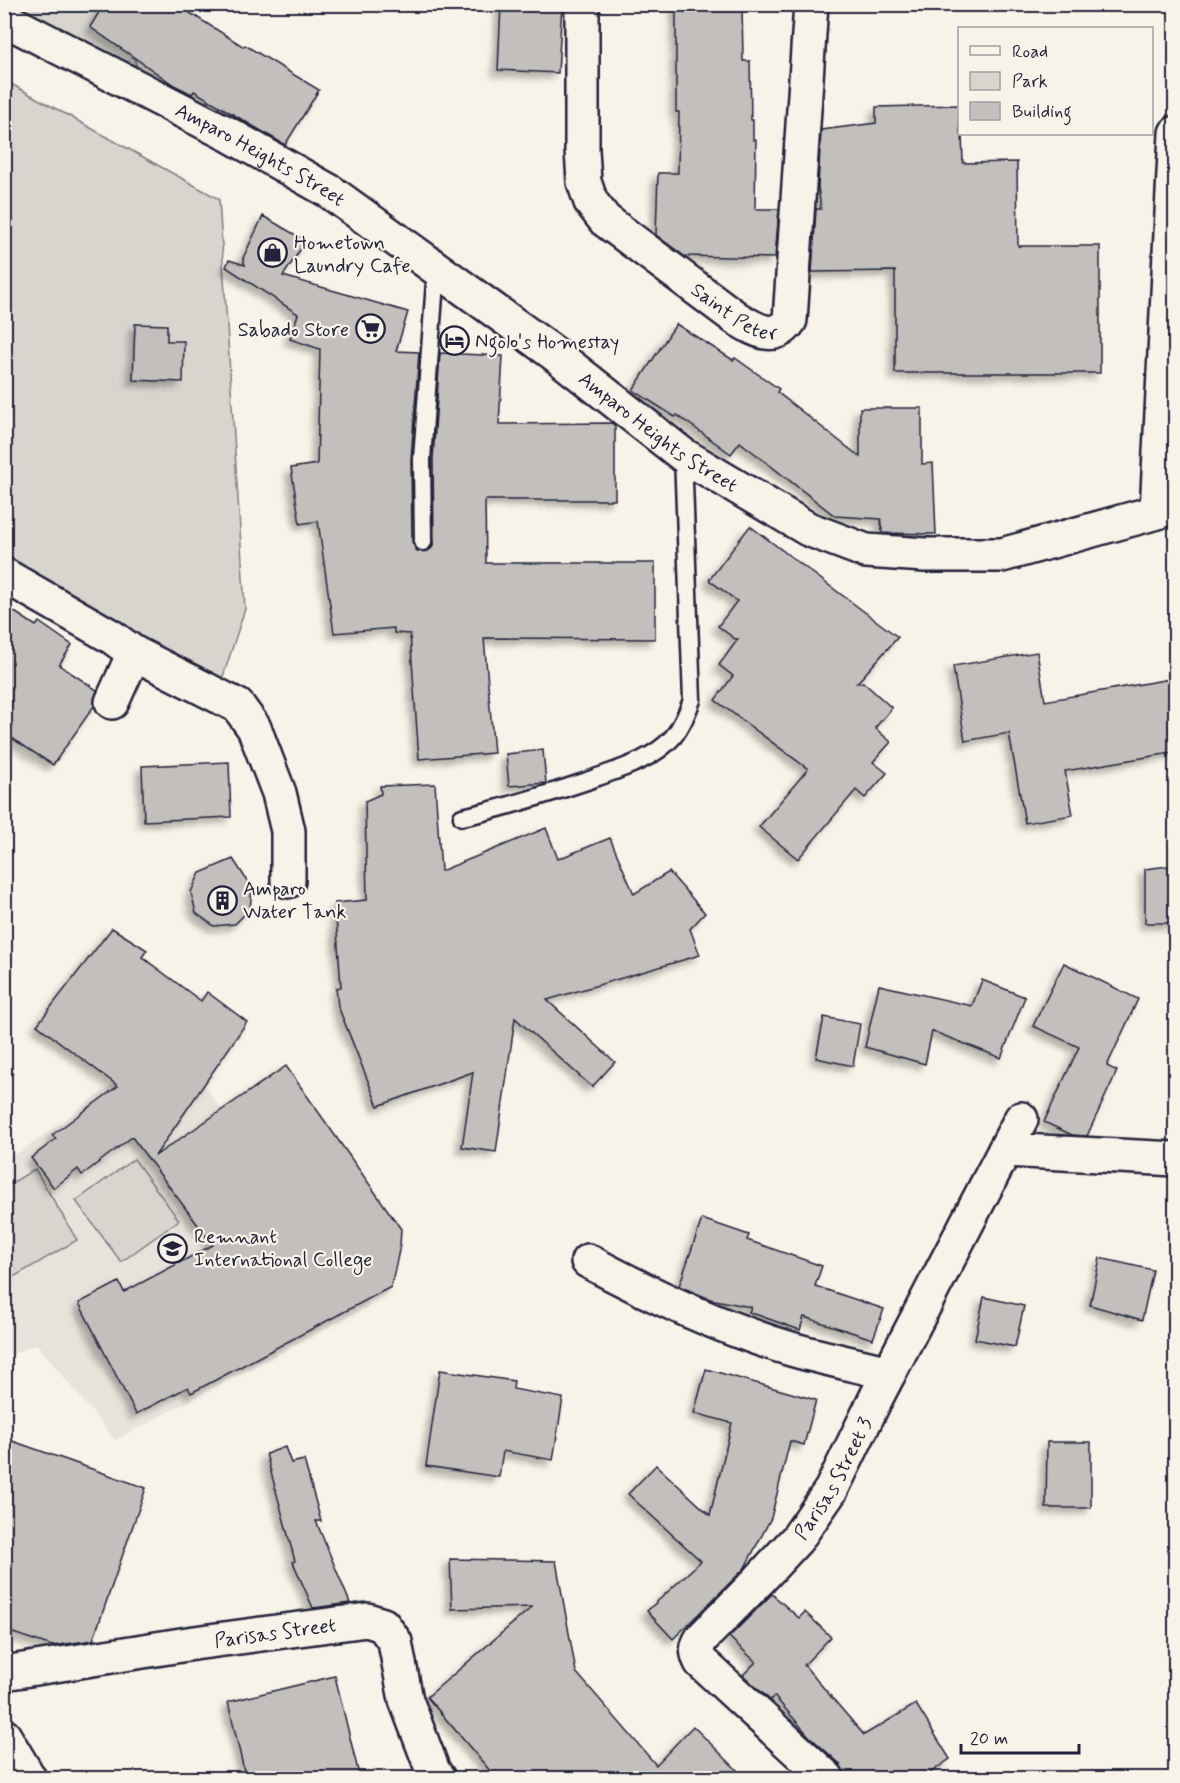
<svg xmlns="http://www.w3.org/2000/svg" width="1180" height="1783" viewBox="0 0 1180 1783" font-family="Mynerve,sans-serif">
<style>
.built{fill:#e7e3db}
.green{fill:#d8d5cf;stroke:#7d7c85;stroke-width:1.5}
.building{fill:#c2bfbd;stroke:#22223b;stroke-width:1.5;filter:url(#shadow)}
.lines{fill:none;stroke-linecap:round;stroke-linejoin:round}
.service-casing{stroke:#22223b;stroke-width:21}
.minor-casing{stroke:#22223b;stroke-width:38}
.service{stroke:#f7f3e8;stroke-width:16}
.minor{stroke:#f7f3e8;stroke-width:33}
.labels{text-anchor:middle;stroke-width:4.5;stroke-linejoin:round;paint-order:stroke}
.street-label{font-size:20px;fill:#22223b;stroke:#f7f3e8}
.poi-label{font-size:20px;fill:#22223b;stroke:#f7f3e8;text-anchor:start}
</style>
<defs>
<filter id="shadow"><feDropShadow dx="-5.5" dy="5.5" stdDeviation="3" flood-color="#0004"/></filter>
</defs>
<rect width="100%" height="100%" fill="#f7f3e8"/>
<filter id="ink" filterUnits="userSpaceOnUse"><feTurbulence type="fractalNoise" baseFrequency=".0167" numOctaves="2"/><feDisplacementMap in="SourceGraphic" scale="12" xChannelSelector="R" yChannelSelector="G"/><feConvolveMatrix kernelMatrix="1 2 1 2 8 2 1 2 1" color-interpolation-filters="sRGB"/></filter>
<g filter="url(#ink)">
<polygon class="built" points="173,1039 277,1190 309,1176 369,1306 115,1440 37,1344 5,1357 5,1159 25,1149"/>
<g class="green">
<polygon points="5,4 121,5 142,88"/>
<polygon points="4,80 219,199 245,609 221,683 5,571"/>
<polygon points="134,1159 179,1220 121,1262 76,1201"/>
<polygon points="35,1169 77,1240 5,1282 5,1187"/>
</g>
<g class="building">
<polygon points="104,4 176,4 244,47 245,45 319,90 285,145 194,91 192,94 174,85 90,27"/>
<polygon points="501,4 562,4 558,73 498,70"/>
<polygon points="676,4 742,4 743,61 750,61 751,120 753,120 753,140 756,139 755,209 779,209 775,258 684,256 656,235 658,173 678,173 679,112 676,112"/>
<polygon points="960,105 960,134 962,134 963,163 1017,162 1018,246 1100,246 1100,373 895,373 895,271 812,272 816,209 821,209 818,187 821,130 876,123 876,107"/>
<polygon points="263,216 306,241 283,276 408,312 396,351 419,352 411,459 412,542 417,551 428,551 432,548 434,542 433,459 440,353 503,356 499,424 612,423 615,426 615,500 485,500 486,563 655,563 655,639 484,638 494,753 419,759 410,634 394,633 394,628 334,633 318,521 300,524 291,468 317,464 320,349 290,339 298,314 226,267 229,260 245,265 243,258"/>
<polygon points="135,324 167,325 167,341 184,341 183,382 133,380"/>
<polygon points="676,324 733,360 735,358 779,389 777,392 860,457 860,408 922,408 922,464 933,463 936,534 882,533 881,519 835,516 740,442 731,454 677,415 675,417 633,390"/>
<polygon points="750,526 898,637 857,683 863,682 892,708 875,728 891,742 873,762 887,773 865,798 856,790 798,859 759,827 808,769 715,700 733,676 719,665 738,639 735,639 718,626 737,601 709,580"/>
<polygon points="4,605 36,626 39,622 72,645 59,665 97,690 94,706 53,765 4,733"/>
<polygon points="1037,652 1045,701 1176,678 1176,752 1065,771 1073,815 1025,823 1009,733 965,741 953,666"/>
<polygon points="543,750 546,783 509,786 506,754"/>
<polygon points="229,762 231,817 144,821 142,766"/>
<polygon points="435,784 441,871 546,828 558,859 610,838 634,894 669,872 705,913 690,929 700,955 547,1000 615,1062 592,1087 515,1018 496,1152 462,1147 473,1072 378,1106 338,1006 336,988 341,987 335,903 367,900 365,801 381,794 380,786"/>
<polygon points="233,859 252,888 250,909 235,924 214,926 196,913 191,892 200,873"/>
<polygon points="1176,865 1176,923 1145,923 1145,869"/>
<polygon points="112,928 147,950 142,957 201,1001 207,992 247,1022 155,1156 286,1066 401,1229 400,1246 391,1287 191,1393 188,1387 136,1414 79,1303 119,1282 124,1292 213,1245 132,1137 82,1175 78,1169 54,1188 31,1158 56,1139 52,1135 118,1086 37,1025"/>
<polygon points="1064,963 1138,999 1107,1066 1117,1071 1087,1136 1072,1135 1044,1122 1079,1047 1033,1026"/>
<polygon points="982,980 1025,997 1001,1058 932,1031 925,1064 865,1047 879,985 972,1006"/>
<polygon points="824,1017 860,1024 853,1066 816,1058"/>
<polygon points="702,1219 749,1235 747,1240 822,1266 815,1286 884,1309 873,1339 804,1317 800,1330 749,1312 751,1307 710,1299 679,1286"/>
<polygon points="1100,1258 1153,1270 1142,1320 1090,1305"/>
<polygon points="984,1297 1024,1306 1015,1347 975,1339"/>
<polygon points="706,1369 816,1400 804,1445 790,1441 771,1518 744,1569 673,1639 647,1611 701,1561 628,1494 656,1465 710,1515 732,1423 694,1413"/>
<polygon points="440,1370 514,1381 513,1389 563,1398 553,1460 503,1451 499,1477 426,1466"/>
<polygon points="4,1438 146,1488 93,1640 52,1646 4,1630"/>
<polygon points="1047,1442 1091,1442 1091,1508 1046,1508"/>
<polygon points="285,1447 291,1463 304,1460 321,1521 316,1521 350,1603 313,1608 293,1562 295,1561 266,1454"/>
<polygon points="450,1559 556,1561 576,1672 656,1765 693,1726 746,1779 497,1779 427,1697 532,1607 452,1609"/>
<polygon points="772,1594 799,1618 805,1612 831,1637 804,1665 864,1735 916,1704 950,1759 921,1779 846,1779 840,1764 809,1736 774,1696 770,1700 743,1675 756,1662 729,1637"/>
<polygon points="335,1676 360,1779 246,1779 228,1702"/>
</g>
<g class="lines">
<defs>
<g id="service">
<polyline points="423,542 422,459 436,268"/>
<path d="M462,817C505,808 545,795 587,781C616,770 652,761 673,737C682,726 687,713 692,700L683,455"/>
</g>
<g id="minor">
<path id="s1" d="M582,4V150L584,182L591,202L605,220L736,318C754,329 775,343 790,320L811,4"/>
<path id="s2" d="M4,19L228,134L329,191L552,352L683,455L808,529L866,551L925,555H1002L1157,512L1176,505"/>
<polyline points="1157,512 1176,133"/>
<polyline points="4,575 112,637 134,653 112,702"/>
<polyline points="134,653 238,706 254,728 279,793 288,831 288,881"/>
<polyline points="1005,1150 1176,1159"/>
<path d="M588,1261C651,1295 721,1328 791,1349C823,1358 857,1365 889,1373"/>
<path id="s3" d="M4,1673L194,1643L367,1620L383,1625L395,1642L406,1700L433,1771L438,1778"/>
<polyline points="4,1736 29,1778"/>
<path id="s4" d="M827,1778L701,1662C696,1652 696,1647 702,1638L759,1580L797,1539L831,1490L876,1398L1021,1119"/>
</g>
</defs>
<use href="#service" class="service-casing"/>
<use href="#minor" class="minor-casing"/>
<use href="#service" class="service"/>
<use href="#minor" class="minor"/>
</g>
</g>
<defs>
<symbol id="shop-ring" viewBox="-11 -11 22 22"><circle r="9.5" fill="#f7f3e8" stroke="#22223b" stroke-width="1.5"/><path d="M-5-2.5h2.3a2.7 3.5 0 0 1 5.4 0H5L5.5 6h-11ZM-1.5-2.5h3a1.5 2.3 0 0 0-3 0Z" fill="#22223b"/></symbol>
<symbol id="supermarket-ring" viewBox="-11 -11 22 22"><circle r="9.5" fill="#f7f3e8" stroke="#22223b" stroke-width="1.5"/><path d="M-6-5.5h2.5l.6 2H6L4.5 2H-2.5L-4.4-4H-6ZM-1.5 3.2a1.3 1.3 0 1 0 .1 0ZM3 3.2a1.3 1.3 0 1 0 .1 0Z" fill="#22223b"/></symbol>
<symbol id="hotel-ring" viewBox="-11 -11 22 22"><circle r="9.5" fill="#f7f3e8" stroke="#22223b" stroke-width="1.5"/><path d="M-6-4.5h1.5V1H6V5H4.5V3h-9V5H-6ZM-4 0a1.8 1.8 0 1 1 3.6 0ZM.5 0V-2.5h3Q6-2.5 6 0Z" fill="#22223b"/></symbol>
<symbol id="building-ring" viewBox="-11 -11 22 22"><circle r="9.5" fill="#f7f3e8" stroke="#22223b" stroke-width="1.5"/><path d="M-4-6H4V6H1V3H-1V6H-4ZM-2.5-4.3h1.7v1.8h-1.7ZM.8-4.3h1.7v1.8H.8ZM-2.5-1h1.7V.8h-1.7ZM.8-1h1.7V.8H.8Z" fill="#22223b"/></symbol>
<symbol id="school-ring" viewBox="-11 -11 22 22"><circle r="9.5" fill="#f7f3e8" stroke="#22223b" stroke-width="1.5"/><path d="M0-5L7-2L0 1L-7-2ZM-4 1L0 2.5L4 1V4Q0 6-4 4Z" fill="#22223b"/></symbol>
</defs>
<g fill-rule="evenodd">
<use href="#shop-ring" x="256" y="236" width="33" height="33"/>
<use href="#supermarket-ring" x="354" y="312" width="33" height="33"/>
<use href="#hotel-ring" x="438" y="324" width="33" height="33"/>
<use href="#building-ring" x="206" y="884" width="33" height="33"/>
<use href="#school-ring" x="156" y="1232" width="33" height="33"/>
</g>
<g class="labels">
<g class="street-label">
<text dy="7" stroke="none"><textPath href="#s2" startOffset="290">Amparo Heights Street</textPath></text>
<text dy="7" stroke="none"><textPath href="#s1" startOffset="382">Saint Peter</textPath></text>
<text dy="7" stroke="none"><textPath href="#s2" startOffset="776">Amparo Heights Street</textPath></text>
<text dy="7" stroke="none"><textPath href="#s4" startOffset="405">Parisas Street 3</textPath></text>
<text dy="7" stroke="none"><textPath href="#s3" startOffset="274">Parisas Street</textPath></text>
</g>
<g class="poi-label">
<text x="294" y="249">Hometown<tspan x="294" dy="23">Laundry Cafe</tspan></text>
<text x="349" y="336" text-anchor="end">Sabado Store</text>
<text x="475" y="348">Ngolo's Homestay</text>
<text x="243" y="895">Amparo<tspan x="243" dy="23">Water Tank</tspan></text>
<text x="194" y="1243">Remnant<tspan x="194" dy="23">International College</tspan></text>
</g>
</g>
<rect width="1180" height="1783" fill="none" stroke="#f7f3e8" stroke-width="24"/>
<rect x="12" y="12" width="1156" height="1759" fill="none" stroke="#22223b" stroke-width="2" filter="url(#ink)"/>
<rect x="958" y="27" width="195" height="108" fill="#f7f3e8" stroke="#a29fa3" stroke-width="1.5"/>
<rect x="970" y="46" width="30" height="9" fill="#f7f3e8" stroke="#a29fa3" stroke-width="1.5"/>
<text x="1012" y="57" font-size="18" fill="#22223b">Road</text>
<rect x="970" y="72" width="30" height="18" fill="#d8d5cf" stroke="#a29fa3" stroke-width="1.5"/>
<text x="1012" y="87" font-size="18" fill="#22223b">Park</text>
<rect x="970" y="102" width="30" height="18" fill="#c2bfbd" stroke="#a29fa3" stroke-width="1.5"/>
<text x="1012" y="117" font-size="18" fill="#22223b">Building</text>
<path d="M961 1744v9h118v-9" fill="none" stroke="#22223b" stroke-width="3"/>
<text x="970" y="1744" font-size="18" fill="#22223b" stroke="#f7f3e8" stroke-width="4.5" paint-order="stroke">20 m</text>
</svg>
